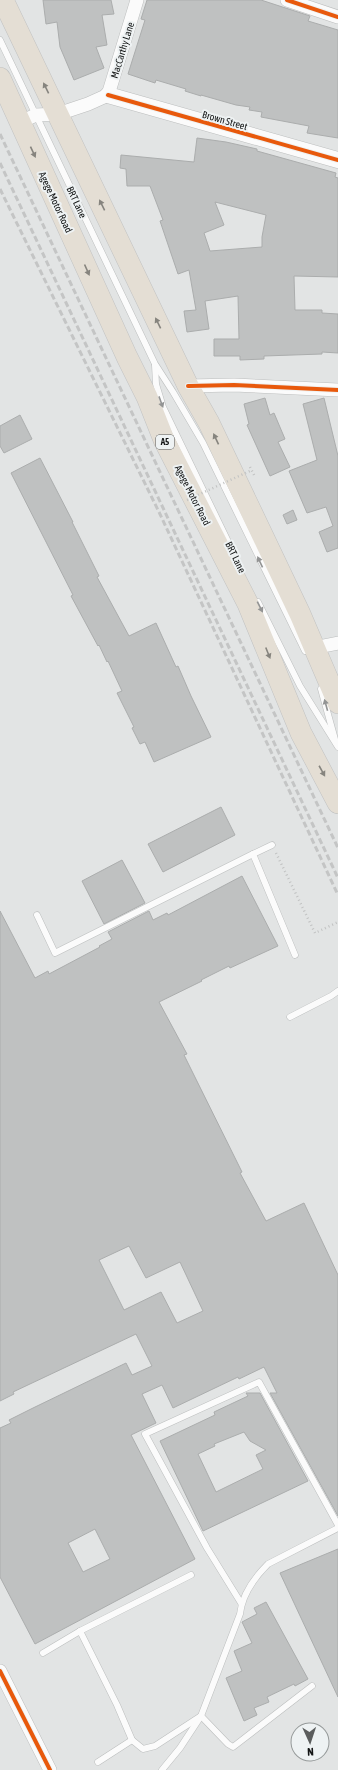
<svg xmlns="http://www.w3.org/2000/svg" width="338" height="1770" viewBox="0 0 338 1770" font-family="'Asap Condensed',sans-serif">
<style>
.building{fill:#bfc1c1;stroke:#abadad;fill-rule:evenodd}
.lines{fill:none;stroke-linecap:round;stroke-linejoin:round}
.service-casing{stroke:#bcbebe;stroke-width:7}
.minor-casing{stroke:#bcbebe;stroke-width:14}
.tertiary-casing{stroke:#bcbebe;stroke-width:17}
.trunk-casing{stroke:#c1c2c2;stroke-width:22}
.path{stroke:#c1c2c2;stroke-width:2.5;stroke-dasharray:1 3;stroke-linecap:butt}
.service{stroke:#fbfbfb;stroke-width:6}
.minor{stroke:#fbfbfb;stroke-width:13}
.tertiary{stroke:#fbfbfb;stroke-width:16}
.trunk{stroke:#e4ded4;stroke-width:21}
.rail{stroke:#c4c5c5;stroke-width:3;stroke-dasharray:6 3;stroke-linecap:butt}
.path-bridge{stroke:#c1c2c2;stroke-width:2.5;stroke-dasharray:1 3;stroke-linecap:butt}
.cycleway-casing{stroke:#eef2f3;stroke-width:6}
.cycleway{stroke:#e8590c;stroke-width:4}
.oneway{fill:#86847e}
.oneway2{fill:#939494}
.labels{text-anchor:middle;stroke-width:4;stroke-linejoin:round;paint-order:stroke}
.shield{fill:#eef2f3;stroke:#555758;stroke-width:1}
.shield-label{font-size:9px;font-weight:bold;fill:#131515}
.street-label{font-size:10px;fill:#131515;stroke:#eef2f3}
</style>
<rect width="100%" height="100%" fill="#e2e4e4"/>
<g class="building">
<polygon points="43,0 111,0 114,14 102,15 107,45 96,47 104,68 74,80 60,47 57,22 46,24"/>
<polygon points="147,0 261,0 310,16 308,21 338,30 338,138 307,133 309,126 261,117 262,112 249,110 250,107 236,105 201,95 201,96 185,91 186,89 156,80 155,83 128,74 145,20 141,19"/>
<path d="M197,138L226,142L257,149V151L336,173L335,177L338,178V277L294,276L295,310H322V313L338,314V353L322,352V354L264,356V359L240,360V356H214V339H239L238,296L205,301L209,329L187,332L184,311L196,310L189,270L178,274L160,221L163,220L150,186H127L126,169L120,168L121,155L194,162ZM215,202L266,215L262,237V247L210,251L204,233L224,225Z"/>
<polygon points="265,398 270,415 274,413 285,439 278,442 290,467 270,476 247,425 249,424 244,404"/>
<polygon points="324,398 338,456 338,548 327,552 319,532 333,526 326,507 307,513 289,471 317,460 303,404"/>
<polygon points="20,415 32,439 4,453 0,446 0,426"/>
<polygon points="40,458 73,522 72,522 99,576 97,577 129,636 156,623 176,667 178,666 191,696 211,737 154,762 145,742 140,744 132,728 134,727 117,693 122,691 108,661 107,662 99,645 98,646 71,596 73,595 11,473"/>
<polygon points="293,510 297,520 287,524 283,515"/>
<polygon points="221,807 235,835 163,872 148,844"/>
<polygon points="122,860 145,903 104,924 82,881"/>
<path d="M242,876L278,946L230,968L229,966L201,980L202,981L159,1002L187,1054L184,1055L242,1172L240,1173L266,1221L304,1203L338,1275V1516L270,1393H277L264,1367L239,1379L238,1377L173,1408L162,1385L142,1394L156,1423L131,1435L195,1559L35,1644L0,1577V1428L11,1423L9,1420L33,1408L126,1363L132,1375L152,1366L136,1334L13,1392L14,1394L0,1401V911L35,978L48,971L49,974L100,947L99,946L112,939L108,932L149,911L153,920L167,913L168,915ZM129,1246L146,1278L180,1262L203,1311L177,1323L161,1292L124,1310L99,1260ZM95,1529L110,1559L83,1572L68,1543Z"/>
<path d="M246,1393H260L308,1481L203,1531L160,1441L215,1415L214,1412L248,1396ZM244,1432L250,1441L266,1450L256,1455L263,1469L216,1492L198,1454L215,1446L214,1444Z"/>
<polygon points="338,1549 338,1697 280,1573"/>
<polygon points="266,1602 308,1679 295,1686 294,1684 267,1697 269,1702 254,1708 257,1715 244,1721 226,1678 242,1671 234,1651 252,1643 242,1622 257,1614 254,1608"/>
</g>
<g class="lines">
<defs>
<g id="service">
<polyline points="0,40 155,364 173,392 203,443 305,651"/>
<polyline points="155,365 156,384 163,407 235,556"/>
<polyline points="258,602 300,686 338,747"/>
<polyline points="321,689 336,743"/>
<polyline points="253,854 272,845"/>
<polyline points="37,915 55,953 253,854 295,955"/>
<polyline points="290,1017 331,996 338,991"/>
<polyline points="241,1603 207,1548 145,1434 259,1382 338,1525"/>
<polyline points="80,1631 117,1705 132,1740 143,1749 155,1746 201,1716 228,1744 233,1747 312,1686"/>
<polyline points="43,1653 80,1631 191,1575"/>
<polyline points="98,1762 132,1740"/>
<path d="M162,1770L180,1748L201,1716L240,1614C242,1595 255,1577 268,1564L338,1528"/>
</g>
<g id="minor">
<polyline points="287,0 338,17"/>
<polyline points="20,122 36,115 58,114 88,104 108,95 137,0"/>
<polyline points="188,386 234,385 338,390"/>
<polyline points="313,648 338,643"/>
<polyline points="0,1671 50,1770"/>
</g>
<polyline id="tertiary" points="108,95 338,160"/>
<g id="trunk">
<polyline points="3,0 188,386 209,423 300,614 338,703"/>
<polyline points="0,78 127,357 147,397 164,440 248,604 301,733 338,803"/>
</g>
</defs>
<use href="#service" class="service-casing"/>
<use href="#minor" class="minor-casing"/>
<use href="#tertiary" class="tertiary-casing"/>
<use href="#trunk" class="trunk-casing"/>
<g class="path">
<polyline points="250,467 255,477"/>
<polyline points="276,853 315,933 338,922"/>
</g>
<use href="#service" class="service"/>
<use href="#minor" class="minor"/>
<use href="#tertiary" class="tertiary"/>
<use href="#trunk" class="trunk"/>
<g class="rail">
<polyline points="0,134 338,848"/>
<polyline points="0,163 338,878"/>
<polyline points="0,189 159,512 338,895"/>
</g>
<polyline class="path-bridge" points="187,500 252,470"/>
<defs>
<g id="cycleway">
<polyline points="287,0 338,17"/>
<polyline points="108,95 338,160"/>
<polyline points="188,386 234,385 338,390"/>
<polyline points="0,1671 50,1770"/>
</g>
</defs>
<use href="#cycleway" class="cycleway-casing"/>
<use href="#cycleway" class="cycleway"/>
</g>
<defs><path id="oneway-solid" d="M-6-.8H1V-3.2L6.5 0L1 3.2V.8H-6Z"/></defs>
<g class="oneway">
<use href="#oneway-solid" transform="translate(46 88) rotate(-116)"/>
<use href="#oneway-solid" transform="translate(33 152) rotate(65)"/>
<use href="#oneway-solid" transform="translate(102 205) rotate(-116)"/>
<use href="#oneway-solid" transform="translate(87 270) rotate(66)"/>
<use href="#oneway-solid" transform="translate(158 323) rotate(-116)"/>
<use href="#oneway-solid" transform="translate(216 439) rotate(-115)"/>
<use href="#oneway-solid" transform="translate(268 653) rotate(68)"/>
<use href="#oneway-solid" transform="translate(322 771) rotate(61)"/>
</g>
<g class="oneway2">
<use href="#oneway-solid" transform="translate(161 402) rotate(70)"/>
<use href="#oneway-solid" transform="translate(260 562) rotate(-115)"/>
<use href="#oneway-solid" transform="translate(260 607) rotate(63)"/>
<use href="#oneway-solid" transform="translate(326 705) rotate(-105)"/>
</g>
<g class="labels">
<rect class="shield" x="156" y="435" width="18" height="14" rx="3"/>
<g class="shield-label">
<text x="165" y="445">A5</text>
</g>
<g class="street-label">
<text transform="translate(122 50) rotate(-73)" y="4">MacCarthy Lane</text>
<text transform="translate(225 120) rotate(16)" y="4">Brown Street</text>
<text transform="translate(56 202) rotate(65)" y="4">Agege Motor Road</text>
<text transform="translate(77 202) rotate(65)" y="4">BRT Lane</text>
<text transform="translate(193 495) rotate(63)" y="4">Agege Motor Road</text>
<text transform="translate(236 557) rotate(64)" y="4">BRT Lane</text>
</g>
</g>
<g transform="translate(310 1742) rotate(177)"><circle r="19" fill="#eef2f3" stroke="#969a9a"/>
<path d="M0-3L7 15L0 10L-7 15Z" fill="#5b5d5d"/>
<text y="-6" font-size="11" font-weight="bold" text-anchor="middle" fill="#131515">N</text>
</g>
</svg>
